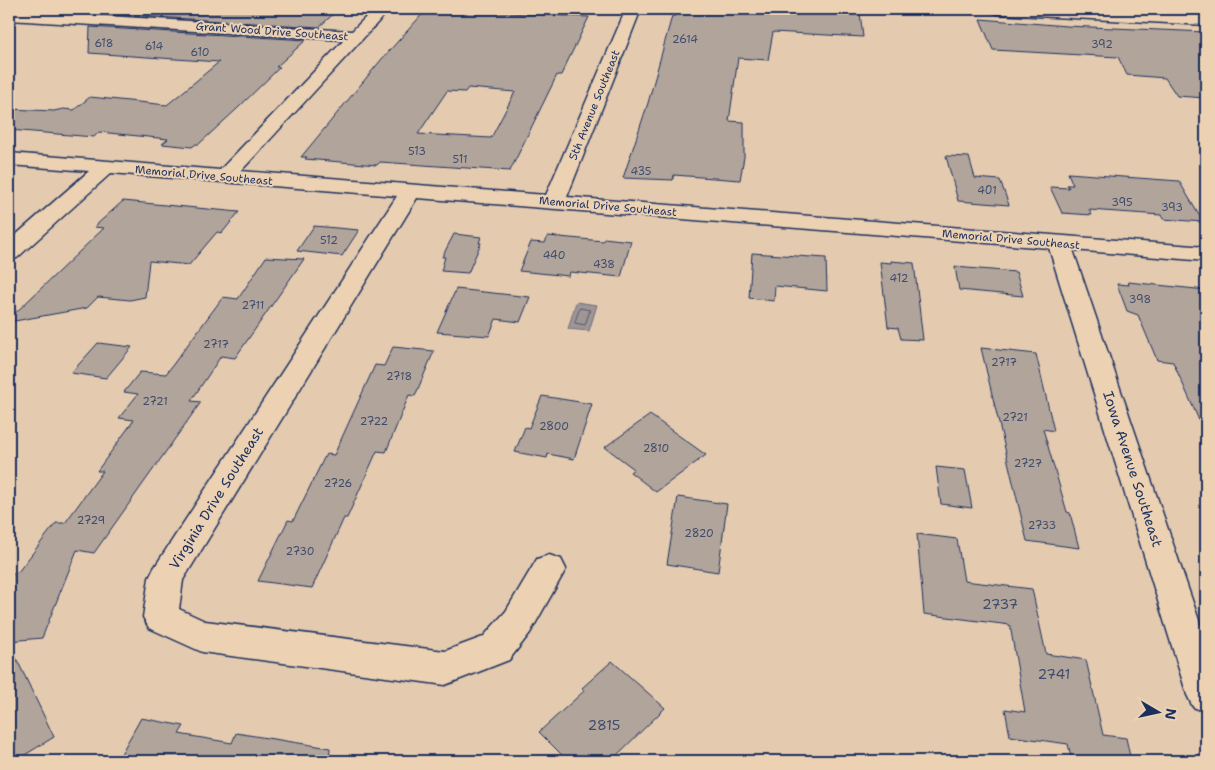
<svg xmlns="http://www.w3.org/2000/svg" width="1215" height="770" viewBox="0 0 1215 770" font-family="'Shantell Sans',sans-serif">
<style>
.water{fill:#9f9595;stroke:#6a6c7f}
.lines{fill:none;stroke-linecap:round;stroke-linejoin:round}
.shore{stroke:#505874;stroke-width:1}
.building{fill:#b1a49b;stroke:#1b2f5e;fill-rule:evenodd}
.minor-casing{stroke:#1b2f5e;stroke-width:3}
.minor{fill:#ecd2b3;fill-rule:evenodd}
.labels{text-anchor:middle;stroke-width:4;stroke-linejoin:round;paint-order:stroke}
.far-street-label{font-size:11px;fill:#1b2f5e;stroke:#ecd2b3}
.number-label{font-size:11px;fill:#404c6d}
.street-label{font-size:14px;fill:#1b2f5e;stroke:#ecd2b3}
.near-number-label{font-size:14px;fill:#404c6d}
</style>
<rect width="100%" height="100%" fill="#e4cbb0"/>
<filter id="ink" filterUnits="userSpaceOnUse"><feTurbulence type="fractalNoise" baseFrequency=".02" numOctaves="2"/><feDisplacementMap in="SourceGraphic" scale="10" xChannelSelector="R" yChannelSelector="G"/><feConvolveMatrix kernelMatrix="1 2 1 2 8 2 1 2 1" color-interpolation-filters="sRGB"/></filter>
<g filter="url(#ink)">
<polygon class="water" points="576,302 597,305 589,331 568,329"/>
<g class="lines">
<polygon class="shore" points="580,308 590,310 585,325 575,323"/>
</g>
<g class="building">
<polygon points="91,9 339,9 319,27 91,13"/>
<path d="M427,9L589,17L561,75H557L510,171L380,162L377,165L305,159L307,157H301L381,60ZM468,88L515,92L491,138L418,134L447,91L465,92Z"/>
<polygon points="677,9 846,10 846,12 860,13 863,37 773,32 768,60 738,58 729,121 744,122 744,157 740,180 674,175 673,180 623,178 648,103 672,16 675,16"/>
<polygon points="980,19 1067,26 1206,32 1206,98 1177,96 1165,78 1127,75 1118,57 993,50"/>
<polygon points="90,27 306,40 276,67 280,67 238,108 199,144 196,144 192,147 162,144 168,139 99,132 94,137 9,130 9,109 54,111 63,109 74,110 90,97 167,105 219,62 89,53"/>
<polygon points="946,156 969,157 975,178 1000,180 1009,205 958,201"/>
<polygon points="1068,173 1179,181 1203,222 1163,219 1161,215 1089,210 1092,215 1062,213 1050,187 1069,188 1067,185 1073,185"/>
<polygon points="123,201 239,212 222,233 217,232 189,265 149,261 145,297 130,300 98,297 87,308 9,322 9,319 104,228 94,227"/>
<polygon points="314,226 359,230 342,256 297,251"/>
<polygon points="454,234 481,237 479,243 481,243 468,273 441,271 445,257 442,257"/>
<polygon points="548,236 603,241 604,238 631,241 621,277 570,272 569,276 519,271 531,242 545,243"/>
<polygon points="752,253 826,258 827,291 775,286 774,301 749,298"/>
<polygon points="266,257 304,259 235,358 221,356 191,401 201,402 94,553 77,550 42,638 9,641 9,583 13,573 18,572 56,523 65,523 103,471 97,471 134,420 119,418 138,394 124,392 140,372 166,374 223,297 238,299"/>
<polygon points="891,261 914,263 923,340 901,339 898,328 888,327 880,262 891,263"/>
<polygon points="955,267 1016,272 1023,296 959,290"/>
<polygon points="1128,282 1206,290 1206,436 1173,362 1157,360 1138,315 1127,311 1117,284 1129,285"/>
<polygon points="456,289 530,297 520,322 496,319 489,336 437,332"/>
<polygon points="98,343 132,347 106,378 71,373"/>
<polygon points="393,347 434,351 415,396 409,395 386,452 377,451 347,518 344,518 312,588 258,581 288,520 293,521 326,454 334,455 375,365 384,366"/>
<polygon points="981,348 1036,354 1054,431 1043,429 1067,512 1070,513 1079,548 1027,541"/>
<polygon points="542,396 592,404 574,459 548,454 547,458 515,452 525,427 529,428"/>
<polygon points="650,415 706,455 656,492 630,472 634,469 605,447"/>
<polygon points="936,467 965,470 972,508 941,504"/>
<polygon points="678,497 727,504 718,572 667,564"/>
<polygon points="917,534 957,539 964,581 1032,589 1046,654 1086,660 1103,735 1126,738 1131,761 1072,761 1068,744 1010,736 1005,709 1025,712 1010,625 924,614"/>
<polygon points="9,643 54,737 15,761 9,761"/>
<polygon points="612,661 665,708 611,761 568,761 539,732 584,691 582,688"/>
<polygon points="141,718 184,726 179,734 232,743 236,733 330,748 329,761 117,761"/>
</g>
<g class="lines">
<defs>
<g id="minor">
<polygon points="374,9 390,9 241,171 546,195 626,9 641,9 567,197 1206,247 1206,261 1073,250 1206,641 1206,712 1193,707 1187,695 1049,248 417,198 183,580 179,609 205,621 445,651 483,637 506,611 537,559 549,555 561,559 566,569 530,633 509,660 445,685 202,652 149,628 143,617 149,578 154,568 397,196 111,173 17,258 9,260 9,241 89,171 9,165 9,153 220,170 344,40 9,20 9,10 352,31"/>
<polygon points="990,9 1081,9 1206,15 1206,25 998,14 993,12"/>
</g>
</defs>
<use href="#minor" class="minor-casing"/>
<use href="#minor" class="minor"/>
</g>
</g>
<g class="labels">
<g class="far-street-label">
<text transform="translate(272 31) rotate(4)" y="4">Grant Wood Drive Southeast</text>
<text transform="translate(594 105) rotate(-68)" y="4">5th Avenue Southeast</text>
<text transform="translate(204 175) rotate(5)" y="4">Memorial Drive Southeast</text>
<text transform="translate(608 206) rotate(5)" y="4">Memorial Drive Southeast</text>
<text transform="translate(1011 239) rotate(5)" y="4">Memorial Drive Southeast</text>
</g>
<g class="number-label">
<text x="685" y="43">2614</text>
<text x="104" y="47">618</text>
<text x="1102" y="48">392</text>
<text x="154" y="50">614</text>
<text x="200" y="56">610</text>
<text x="417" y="155">513</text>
<text x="460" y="163">511</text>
<text x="641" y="175">435</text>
<text x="987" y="194">401</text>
<text x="1122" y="206">395</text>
<text x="1172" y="211">393</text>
<text x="329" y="244">512</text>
<text x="554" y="259">440</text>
<text x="604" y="268">438</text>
<text x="899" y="282">412</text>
<text x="1140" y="303">398</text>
<text x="253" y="309">2711</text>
<text x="216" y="348">2717</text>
<text x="1004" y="366">2717</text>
<text x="399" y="380">2718</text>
<text x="155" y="405">2721</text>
<text x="1015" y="421">2721</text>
<text x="374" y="425">2722</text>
<text x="554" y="430">2800</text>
<text x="656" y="452">2810</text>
<text x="1028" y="467">2727</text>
<text x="338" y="487">2726</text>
<text x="91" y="524">2729</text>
<text x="1042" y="529">2733</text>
<text x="699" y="537">2820</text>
<text x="300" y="555">2730</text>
</g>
<g class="street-label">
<text transform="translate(1133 469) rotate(72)" y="5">Iowa Avenue Southeast</text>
<text transform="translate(216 498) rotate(-58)" y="5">Virginia Drive Southeast</text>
</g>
<g class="near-number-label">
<text x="1000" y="609">2737</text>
<text x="1054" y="679">2741</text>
<text x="604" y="730">2815</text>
</g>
</g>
<rect width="1215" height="770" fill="none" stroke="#ecd2b3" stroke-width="30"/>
<rect x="15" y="15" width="1185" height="740" fill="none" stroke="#1b2f5e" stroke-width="2" filter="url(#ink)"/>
<g transform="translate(1158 712) rotate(99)" stroke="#ecd2b3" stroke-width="4" paint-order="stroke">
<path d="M0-4L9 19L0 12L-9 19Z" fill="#1b2f5e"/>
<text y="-8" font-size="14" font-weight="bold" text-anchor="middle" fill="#1b2f5e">N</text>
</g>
</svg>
